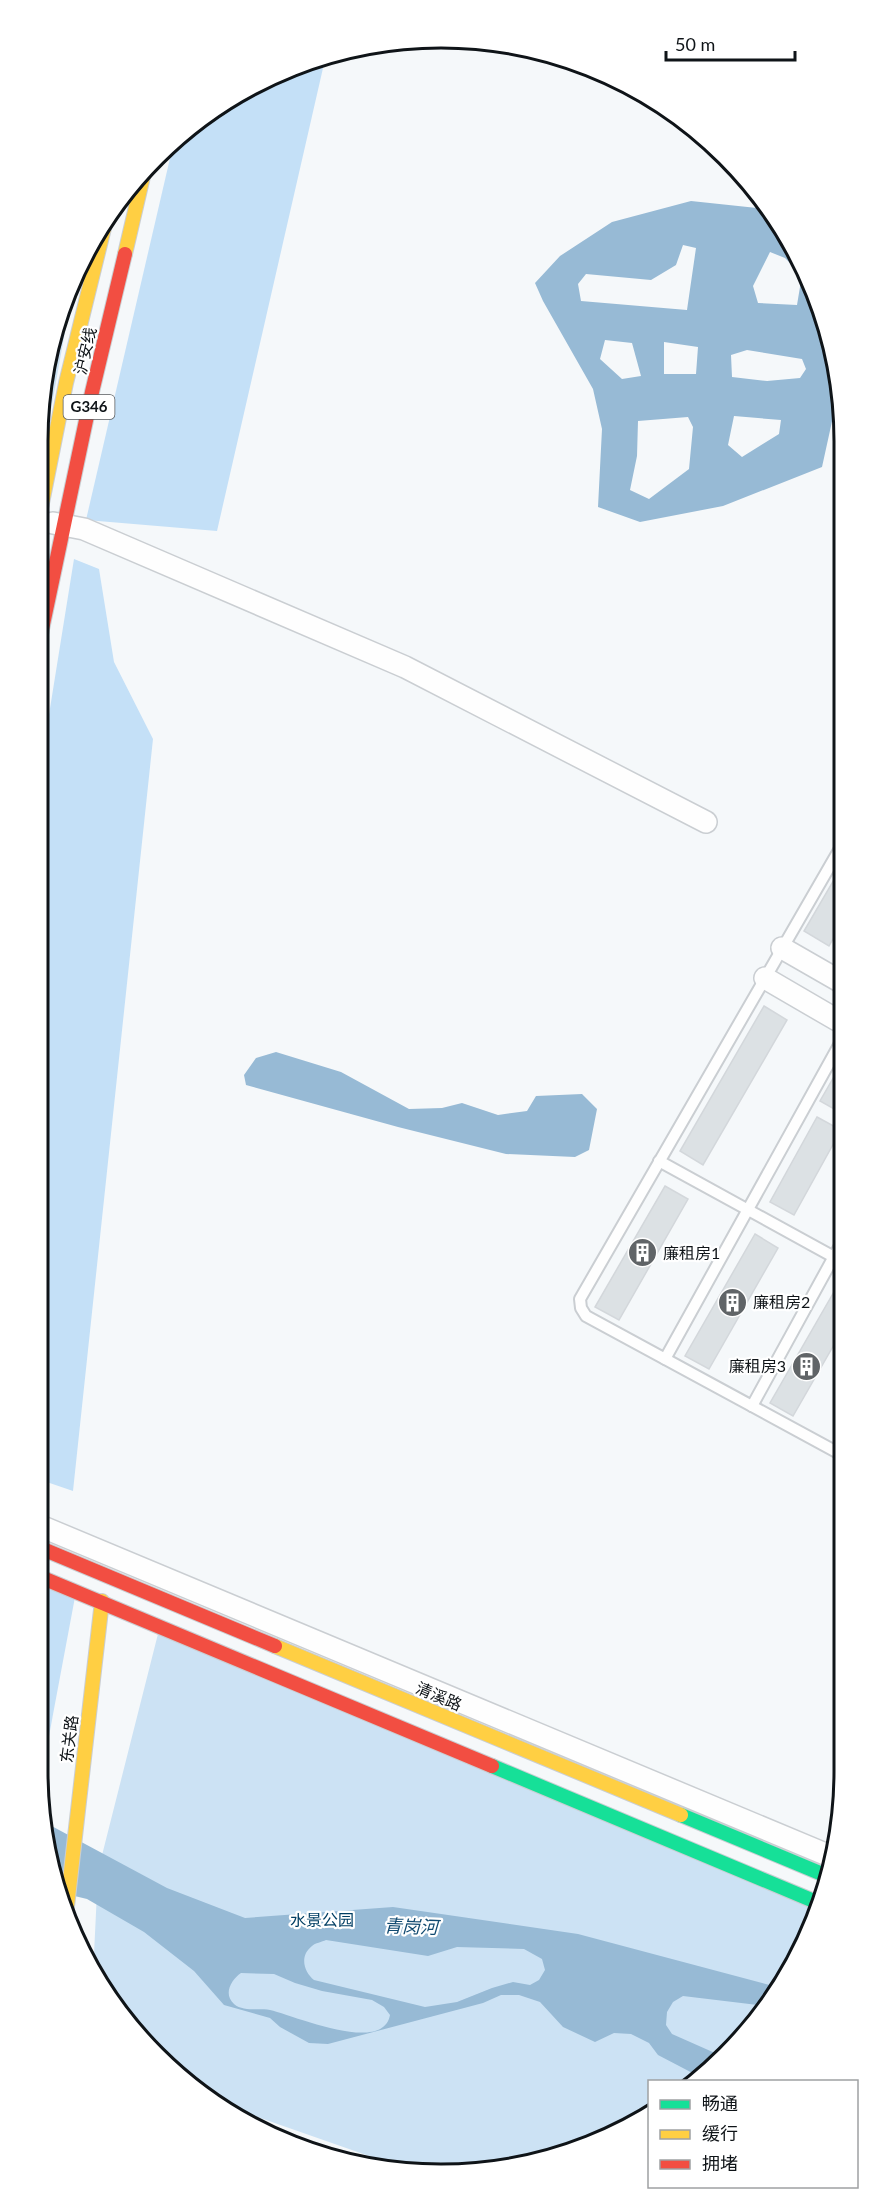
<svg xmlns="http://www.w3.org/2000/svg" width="882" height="2212" viewBox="0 0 882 2212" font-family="Lato,'Noto Sans SC',sans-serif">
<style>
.green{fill:#cce2f4}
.forest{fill:#c4e0f7}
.water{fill:#97bad5;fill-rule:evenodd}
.building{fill:#dce1e4;stroke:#d3d7db;stroke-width:1.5}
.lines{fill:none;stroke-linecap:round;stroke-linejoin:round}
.lane-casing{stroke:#caced2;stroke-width:14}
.street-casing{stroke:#caced2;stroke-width:24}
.fast-casing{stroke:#caced2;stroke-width:16}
.slow-casing{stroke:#caced2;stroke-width:16}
.jam-casing{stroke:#caced2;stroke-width:16}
.lane{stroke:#fefefe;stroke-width:10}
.street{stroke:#fefefe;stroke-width:21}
.fast{stroke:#16e098;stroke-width:14}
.slow{stroke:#ffcf43;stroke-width:14}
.jam{stroke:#f24e42;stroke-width:14}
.labels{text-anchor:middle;stroke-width:4.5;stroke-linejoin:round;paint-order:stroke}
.shield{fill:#fff;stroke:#575a5d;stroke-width:1.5}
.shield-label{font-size:15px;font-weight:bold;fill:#0f1418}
.street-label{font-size:16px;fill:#0f1418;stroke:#fff}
.poi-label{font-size:16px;fill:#0f1418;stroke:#fff;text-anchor:start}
.park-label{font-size:16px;fill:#003e63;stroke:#fff}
.water-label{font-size:18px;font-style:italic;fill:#124b71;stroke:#fff}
.rim{fill:none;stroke:#0f1418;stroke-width:3}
</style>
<rect width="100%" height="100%" fill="#f5f8fa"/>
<g class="green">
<polygon points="75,276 38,482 38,441 59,312"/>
<polygon points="160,1626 821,1904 761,2017 707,2074 697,2081 650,2082 649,2116 643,2120 520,2167 409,2170 218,2103 137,2037 93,1975 98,1871"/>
</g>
<g class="forest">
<polygon points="326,55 217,531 86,520 174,141 195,121 262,79"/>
<polygon points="74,559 99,569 114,662 153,739 73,1491 38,1479 38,783"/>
<polygon points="38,1583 75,1597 40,1784 38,1771"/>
</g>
<g class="water">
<path d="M691,201L766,209L814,286L840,385L822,467L723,506L640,522L598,507L602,429L593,389L543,301L535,283L560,256L612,222ZM683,245L696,248L687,310L581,301L578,284L586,274L651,280L676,265ZM770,252L785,258L802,275L797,305L758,303L753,286ZM605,340L632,343L641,376L622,379L600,359ZM664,342L698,347L696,374H664ZM747,350L802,359L806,369L800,378L767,381L732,377L731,355ZM734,416L781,420L779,434L742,457L728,445ZM688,417L693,427L689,469L649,499L630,490L637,456L638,421Z"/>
<polygon points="276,1052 341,1072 409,1109 442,1108 462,1103 498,1115 527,1111 536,1096 582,1094 597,1109 589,1150 575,1157 506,1154 398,1127 246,1085 244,1075 256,1058"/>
<path d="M46,1823L167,1888L245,1918L393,1907L578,1934L777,1987L767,2006L683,1996L673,2002L667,2012L666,2025L672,2034L724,2057L702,2078L658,2055L649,2043L631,2034L614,2033L595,2042L563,2027L540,2002L519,1995H501L483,2003L328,2044L309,2043L280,2027L270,2018L224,2005L194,1971L144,1932L87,1899L58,1892ZM326,1940L428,1956L457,1947L524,1949L542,1959L545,1970L539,1980L530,1985L513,1982L492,1988L457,2002L425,2007L314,1980C304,1972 299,1956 312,1946C315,1943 322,1942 326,1940ZM241,1973L274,1974L295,1983L322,1991L372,2000L384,2007L390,2015C383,2055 293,2015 270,2010C259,2008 243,2012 234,2004C223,1994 231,1980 241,1973Z"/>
</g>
<g class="building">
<polygon points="842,866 842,923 829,946 804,931"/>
<polygon points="764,1006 787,1020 703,1165 680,1151"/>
<polygon points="843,1061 843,1114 820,1101"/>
<polygon points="817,1117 841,1130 794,1215 770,1202"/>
<polygon points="665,1186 688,1199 619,1320 595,1307"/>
<polygon points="755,1234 778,1248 709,1369 685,1356"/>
<polygon points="842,1278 843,1329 793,1416 770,1403"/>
</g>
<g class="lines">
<defs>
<g id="lane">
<polyline points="842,845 580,1299 581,1308 586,1316 844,1456"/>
<polyline points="659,1161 843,1262"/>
<polyline points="665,1359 843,1038"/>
<polyline points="752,1406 843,1240"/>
</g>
<g id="street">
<polyline points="53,523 84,529 405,667 706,822"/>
<polyline points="782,948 843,983"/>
<polyline points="765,978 837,1020 843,1020"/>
<polyline points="38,1525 830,1856"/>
</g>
<g id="fast">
<polyline points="492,1766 821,1904"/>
<polyline points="681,1815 827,1876"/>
</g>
<g id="slow">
<polyline points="125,254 145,168"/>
<polyline points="38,523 66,383 106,220"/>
<polyline points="275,1646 681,1815"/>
<polyline points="66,1915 102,1601"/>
</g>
<g id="jam">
<polyline points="38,648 92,392 125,254"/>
<polyline points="38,1547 275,1646"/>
<polyline points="38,1576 492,1766"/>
</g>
</defs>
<use href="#lane" class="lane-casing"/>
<use href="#street" class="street-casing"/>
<use href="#fast" class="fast-casing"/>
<use href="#slow" class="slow-casing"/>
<use href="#jam" class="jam-casing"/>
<use href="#lane" class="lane"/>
<use href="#street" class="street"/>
<use href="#fast" class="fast"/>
<use href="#slow" class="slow"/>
<use href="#jam" class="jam"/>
</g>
<defs>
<symbol id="building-disc" viewBox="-11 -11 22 22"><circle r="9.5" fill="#606467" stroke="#fff"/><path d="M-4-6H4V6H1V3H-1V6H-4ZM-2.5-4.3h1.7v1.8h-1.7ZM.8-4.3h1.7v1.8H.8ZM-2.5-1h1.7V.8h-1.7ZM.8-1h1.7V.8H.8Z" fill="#fff"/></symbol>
</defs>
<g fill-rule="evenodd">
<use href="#building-disc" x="626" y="1236" width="33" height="33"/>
<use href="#building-disc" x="716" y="1286" width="33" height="33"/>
<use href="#building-disc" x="790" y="1350" width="33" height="33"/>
</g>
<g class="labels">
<rect class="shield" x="63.5" y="395" width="51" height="24" rx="4.5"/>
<g class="shield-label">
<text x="89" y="412">G346</text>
</g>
<g class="street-label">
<text transform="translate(85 351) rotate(-77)" y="6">沪安线</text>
<text transform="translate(439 1696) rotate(23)" y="6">清溪路</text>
<text transform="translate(69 1739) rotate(-83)" y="6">东关路</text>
</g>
<g class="poi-label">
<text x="663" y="1259">廉租房1</text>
<text x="753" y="1308">廉租房2</text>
<text x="786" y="1372" text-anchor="end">廉租房3</text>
</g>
<g class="park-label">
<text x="322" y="1926">水景公园</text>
</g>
<g class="water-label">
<text transform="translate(411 1927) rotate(2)" y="6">青岗河</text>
</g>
</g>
<path d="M0 0H882V2212H0ZM441 48H441A393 393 0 0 1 834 441V1771A393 393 0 0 1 441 2164H441A393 393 0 0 1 48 1771V441A393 393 0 0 1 441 48Z" fill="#fff" fill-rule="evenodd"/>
<path class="rim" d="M441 48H441A393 393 0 0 1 834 441V1771A393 393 0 0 1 441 2164H441A393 393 0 0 1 48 1771V441A393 393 0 0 1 441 48Z"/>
<rect x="648" y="2080" width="210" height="108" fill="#ffffff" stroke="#9fa1a3" stroke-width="1.5"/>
<rect x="660" y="2100" width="30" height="9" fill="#16e098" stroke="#9fa1a3" stroke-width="1.5"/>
<text x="702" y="2110" font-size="18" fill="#0f1418">畅通</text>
<rect x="660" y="2130" width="30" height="9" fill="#ffcf43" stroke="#9fa1a3" stroke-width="1.5"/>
<text x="702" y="2140" font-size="18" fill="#0f1418">缓行</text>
<rect x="660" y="2160" width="30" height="9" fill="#f24e42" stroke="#9fa1a3" stroke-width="1.5"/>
<text x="702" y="2170" font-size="18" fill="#0f1418">拥堵</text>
<path d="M666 51v9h129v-9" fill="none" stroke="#0f1418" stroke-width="3"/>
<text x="675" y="51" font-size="18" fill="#0f1418" stroke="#ffffff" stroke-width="4.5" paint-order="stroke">50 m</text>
</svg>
